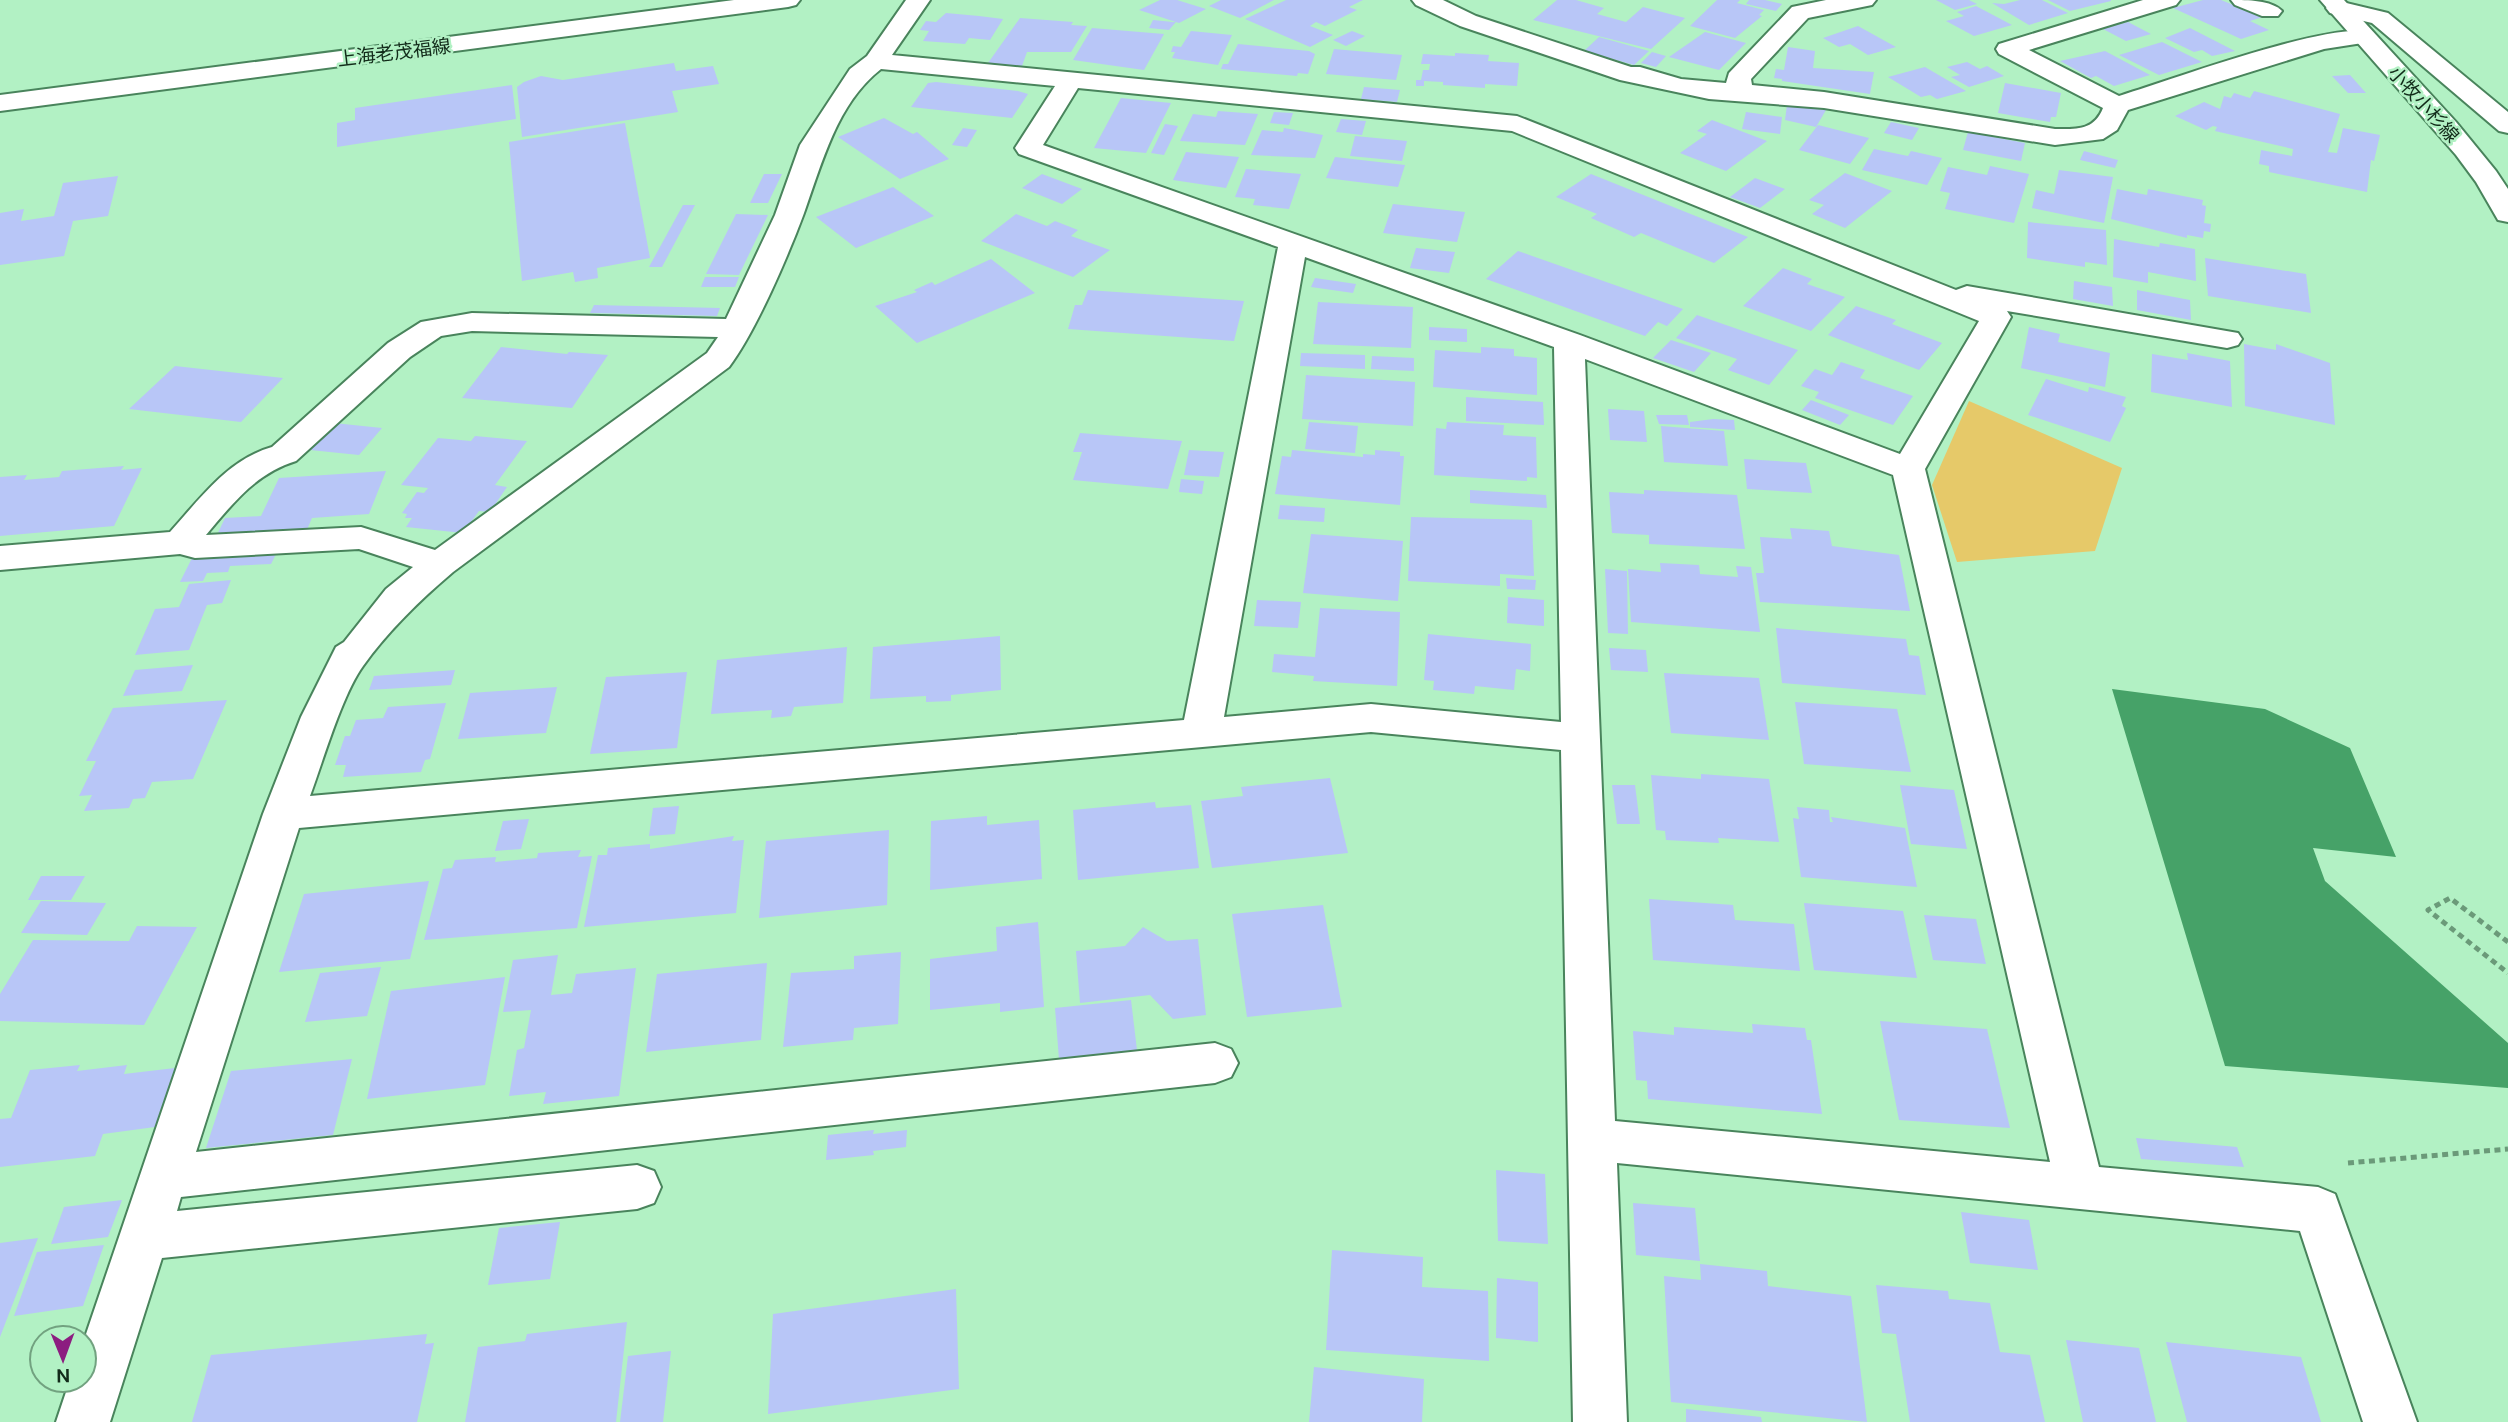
<svg xmlns="http://www.w3.org/2000/svg" width="2508" height="1422" viewBox="0 0 2508 1422" font-family="'DM Sans','Noto Sans JP',sans-serif">
<style>
.green{fill:#e6c969}
.water{fill:#46a268}
.building{fill:#b8c6f7}
.lines{fill:none;stroke-linecap:round;stroke-linejoin:round}
.minor-casing{stroke:#49845c;stroke-width:4}
.secondary-casing{stroke:#49845c;stroke-width:4}
.primary-casing{stroke:#49845c;stroke-width:4}
.path{stroke:#6b9a79;stroke-width:5;stroke-dasharray:6 4.5;stroke-linecap:butt}
.minor{fill:#fff;fill-rule:evenodd}
.secondary{fill:#fff;fill-rule:evenodd}
.primary{fill:#fff;fill-rule:evenodd}
.labels{text-anchor:middle;stroke-width:5;stroke-linejoin:round;paint-order:stroke}
.far-street-label{font-size:19px;fill:#122b1a;stroke:#b2f1c4}
</style>
<rect width="100%" height="100%" fill="#b2f1c4"/>
<polygon class="green" points="1969,401 2122,468 2095,551 1957,562 1932,485"/>
<polygon class="water" points="2112,689 2265,709 2350,748 2396,857 2313,848 2325,881 2508,1043 2508,1088 2225,1066"/>
<g class="building">
<polygon points="1160,0 1177,0 1206,9 1179,23 1139,10"/>
<polygon points="1221,0 1274,0 1240,18 1209,6"/>
<polygon points="1286,0 1363,0 1349,7 1357,10 1325,26 1316,22 1310,26 1333,35 1310,47 1245,19"/>
<polygon points="1557,0 1576,0 1604,8 1597,14 1626,22 1643,7 1685,18 1651,49 1533,20"/>
<polygon points="1717,0 1740,0 1737,3 1764,10 1759,15 1762,16 1735,38 1690,26"/>
<polygon points="1749,0 1765,0 1782,4 1776,11 1746,4"/>
<polygon points="1936,0 1969,0 1977,4 1955,10"/>
<polygon points="2020,0 2042,0 2068,13 2029,25 1992,3 2004,4"/>
<polygon points="2048,0 2111,0 2111,1 2070,11"/>
<polygon points="2203,0 2221,0 2263,17 2250,21 2269,30 2241,39 2173,8"/>
<polygon points="1976,6 2012,25 1974,36 1946,21 1964,16 1957,12"/>
<polygon points="946,13 979,16 1003,19 990,40 969,38 965,44 923,41 929,31 920,30 926,21 936,22"/>
<polygon points="1020,18 1073,22 1071,25 1087,26 1071,52 1027,52 1022,66 988,63"/>
<polygon points="1153,20 1173,22 1176,22 1169,30 1149,28"/>
<polygon points="2128,22 2151,34 2126,41 2103,29"/>
<polygon points="1858,26 1896,47 1868,55 1850,44 1839,47 1823,38"/>
<polygon points="1092,28 1164,34 1144,70 1073,60"/>
<polygon points="2190,28 2235,51 2212,56 2202,50 2194,52 2165,38"/>
<polygon points="1191,31 1232,35 1218,65 1172,58 1175,52 1171,52 1173,46 1181,47"/>
<polygon points="1352,31 1365,36 1346,46 1333,40"/>
<polygon points="1705,32 1746,43 1719,70 1669,57"/>
<polygon points="1599,37 1649,51 1634,65 1584,51"/>
<polygon points="2162,42 2202,62 2159,75 2119,55"/>
<polygon points="1238,44 1309,51 1315,54 1308,74 1298,73 1297,76 1221,69 1223,64 1228,64"/>
<polygon points="1788,47 1815,51 1813,68 1874,72 1870,94 1782,81 1782,79 1774,78 1776,69 1784,70"/>
<polygon points="1334,49 1402,55 1396,80 1326,74"/>
<polygon points="2105,51 2150,75 2114,86 2096,76 2091,78 2060,61"/>
<polygon points="1652,52 1666,56 1656,67 1641,63"/>
<polygon points="1455,53 1489,55 1488,61 1519,63 1517,86 1485,84 1485,88 1443,85 1443,82 1424,81 1424,86 1416,86 1416,80 1421,80 1423,70 1429,70 1430,64 1421,64 1423,54 1455,56"/>
<polygon points="1967,62 1980,69 1987,66 2004,76 1969,87 1951,77 1960,75 1947,67"/>
<polygon points="674,63 676,71 713,66 719,84 672,91 678,112 522,137 517,87 524,82 541,76 563,80"/>
<polygon points="1925,67 1966,91 1937,99 1930,95 1921,97 1888,77"/>
<polygon points="2350,75 2366,93 2348,93 2332,76"/>
<polygon points="936,82 1018,91 1028,94 1012,118 911,107 928,83"/>
<polygon points="2005,83 2061,93 2056,117 2051,117 2050,122 1998,113"/>
<polygon points="512,85 516,119 337,147 337,123 355,120 355,108"/>
<polygon points="1364,87 1400,90 1397,102 1361,99"/>
<polygon points="2254,91 2340,114 2328,152 2337,153 2343,128 2380,135 2374,161 2371,160 2367,192 2269,172 2269,166 2259,164 2261,150 2292,156 2293,149 2215,131 2217,127 2213,126 2206,130 2175,116 2204,102 2220,109 2224,96 2231,98 2234,93 2250,98"/>
<polygon points="1121,98 1171,103 1146,153 1094,148"/>
<polygon points="1787,105 1826,110 1816,127 1785,120"/>
<polygon points="1218,111 1258,114 1245,145 1180,141 1193,114 1216,117"/>
<polygon points="1274,112 1293,113 1289,125 1270,123"/>
<polygon points="1746,112 1782,117 1780,134 1742,129"/>
<polygon points="884,118 913,134 917,132 949,159 900,179 838,137"/>
<polygon points="1341,119 1366,121 1362,135 1336,132"/>
<polygon points="1712,120 1767,141 1726,171 1680,153 1707,134 1697,131"/>
<polygon points="1891,122 1919,128 1912,140 1884,133"/>
<polygon points="625,123 650,258 597,268 598,278 575,282 573,272 522,281 509,142"/>
<polygon points="1165,124 1178,126 1164,155 1151,153"/>
<polygon points="1818,125 1869,138 1850,164 1799,150"/>
<polygon points="963,128 977,130 967,147 952,145"/>
<polygon points="1284,128 1323,135 1315,158 1251,155 1262,130 1283,132"/>
<polygon points="1968,132 2025,143 2021,161 1963,150"/>
<polygon points="1355,136 1407,141 1402,161 1350,156"/>
<polygon points="1874,149 1908,156 1911,151 1942,158 1927,185 1862,170"/>
<polygon points="2084,151 2118,160 2115,168 2080,160"/>
<polygon points="1186,152 1239,157 1226,188 1173,180"/>
<polygon points="1335,157 1405,165 1398,187 1326,178"/>
<polygon points="1990,166 2029,174 2014,223 1945,209 1950,193 1940,191 1948,167 1987,175"/>
<polygon points="1246,169 1301,174 1289,209 1253,205 1255,199 1235,197"/>
<polygon points="2059,170 2113,177 2104,223 2032,208 2036,190 2054,194"/>
<polygon points="1845,173 1892,191 1845,228 1812,214 1824,205 1809,200"/>
<polygon points="764,174 782,174 768,203 750,203"/>
<polygon points="1042,174 1082,189 1062,204 1022,188"/>
<polygon points="1591,174 1748,237 1714,263 1641,233 1634,237 1591,218 1597,214 1556,197"/>
<polygon points="118,176 108,216 73,221 64,256 0,265 0,213 24,209 21,221 54,216 63,183"/>
<polygon points="1755,178 1785,189 1760,208 1730,197"/>
<polygon points="893,187 934,216 856,248 816,217"/>
<polygon points="2117,189 2147,195 2148,189 2203,200 2202,205 2206,206 2204,223 2211,224 2210,232 2204,231 2203,238 2187,235 2187,238 2111,219"/>
<polygon points="1393,204 1465,212 1457,242 1383,233"/>
<polygon points="683,205 695,205 662,267 649,267"/>
<polygon points="736,214 768,215 739,275 706,274"/>
<polygon points="1016,214 1047,226 1055,221 1078,230 1071,236 1110,250 1073,277 981,241"/>
<polygon points="2028,222 2106,230 2107,265 2085,262 2085,267 2027,258"/>
<polygon points="2114,239 2159,247 2160,243 2195,249 2196,281 2148,272 2148,283 2113,277"/>
<polygon points="1416,248 1455,252 1449,273 1410,268"/>
<polygon points="1518,251 1683,309 1667,326 1658,322 1645,336 1486,279"/>
<polygon points="2205,258 2306,274 2311,313 2208,296"/>
<polygon points="991,259 1035,293 917,343 875,306 917,292 914,290 932,282 935,285"/>
<polygon points="1783,268 1812,279 1807,284 1845,297 1811,331 1743,306"/>
<polygon points="705,277 739,277 735,287 701,287"/>
<polygon points="1315,278 1356,284 1353,293 1311,287"/>
<polygon points="2074,281 2112,287 2113,306 2073,299"/>
<polygon points="1088,290 1244,301 1234,341 1068,329 1075,305 1082,305"/>
<polygon points="2137,290 2190,300 2191,320 2137,310"/>
<polygon points="1318,302 1413,307 1411,348 1313,344"/>
<polygon points="594,305 720,308 717,316 590,313"/>
<polygon points="1856,306 1896,320 1892,324 1942,343 1919,370 1828,335"/>
<polygon points="1697,315 1798,350 1769,385 1728,370 1737,359 1676,338"/>
<polygon points="1429,327 1467,329 1467,342 1429,340"/>
<polygon points="2029,327 2060,334 2058,342 2110,353 2105,387 2021,368"/>
<polygon points="1671,340 1711,353 1694,372 1653,358"/>
<polygon points="2244,344 2276,350 2276,344 2330,363 2335,425 2245,406"/>
<polygon points="501,347 567,354 569,352 608,355 572,408 462,398"/>
<polygon points="1481,347 1514,349 1514,356 1537,358 1537,395 1433,387 1435,350 1481,353"/>
<polygon points="1301,353 1365,355 1365,369 1300,366"/>
<polygon points="2187,353 2230,361 2232,407 2151,392 2152,354 2188,360"/>
<polygon points="1372,356 1414,358 1414,371 1371,369"/>
<polygon points="1841,362 1865,370 1860,378 1913,396 1893,425 1815,398 1819,392 1801,386 1815,369 1832,375"/>
<polygon points="175,366 283,378 241,422 129,409"/>
<polygon points="1306,375 1415,382 1413,426 1302,419"/>
<polygon points="2046,379 2088,392 2089,387 2126,397 2122,406 2126,408 2110,442 2028,415"/>
<polygon points="1466,397 1543,402 1544,425 1466,421"/>
<polygon points="1811,400 1849,415 1840,425 1802,410"/>
<polygon points="1608,409 1644,411 1647,442 1610,440"/>
<polygon points="1656,415 1687,415 1689,425 1659,424"/>
<polygon points="1713,419 1734,420 1735,430 1690,427 1690,422"/>
<polygon points="1309,422 1358,426 1355,453 1305,449"/>
<polygon points="1447,422 1504,425 1503,435 1536,437 1537,478 1527,477 1527,481 1434,475 1436,428 1446,429"/>
<polygon points="334,423 382,428 359,455 310,450"/>
<polygon points="1661,426 1724,431 1728,466 1664,462"/>
<polygon points="1080,433 1182,441 1168,489 1073,480 1082,452 1073,452"/>
<polygon points="475,436 527,441 495,485 507,487 490,512 479,511 463,533 406,527 412,518 405,518 407,514 402,513 417,492 424,493 428,488 401,485 438,438 471,441"/>
<polygon points="1189,450 1224,452 1219,477 1184,475"/>
<polygon points="1292,450 1363,457 1363,454 1375,455 1375,450 1400,452 1400,456 1404,456 1400,505 1275,494 1282,456 1291,457"/>
<polygon points="1744,459 1806,463 1812,493 1747,489"/>
<polygon points="124,466 121,470 142,468 114,526 0,536 0,477 27,475 24,480 59,477 62,471"/>
<polygon points="386,471 369,514 312,518 306,532 216,537 225,518 261,516 279,478"/>
<polygon points="1181,479 1204,481 1202,494 1179,492"/>
<polygon points="1470,490 1546,495 1547,508 1470,503"/>
<polygon points="1644,490 1737,495 1745,549 1649,544 1649,535 1612,533 1609,492 1644,494"/>
<polygon points="1280,505 1325,508 1324,522 1278,519"/>
<polygon points="1411,517 1532,520 1534,576 1500,574 1500,586 1408,581"/>
<polygon points="1790,528 1829,531 1832,546 1899,555 1910,611 1760,602 1756,573 1764,573 1760,537 1792,539"/>
<polygon points="1311,534 1403,541 1398,601 1303,593"/>
<polygon points="278,550 271,564 230,566 228,572 207,573 203,581 180,582 192,558"/>
<polygon points="1660,563 1699,565 1700,574 1738,577 1736,566 1751,567 1760,632 1631,622 1628,569 1661,572"/>
<polygon points="1605,569 1627,571 1628,634 1608,633"/>
<polygon points="1506,578 1536,580 1535,590 1507,589"/>
<polygon points="231,580 222,603 207,605 189,650 135,655 155,609 179,607 189,584"/>
<polygon points="1508,597 1544,600 1544,626 1507,623"/>
<polygon points="1257,600 1301,602 1298,628 1254,626"/>
<polygon points="1320,608 1400,612 1397,686 1313,681 1314,676 1272,672 1274,654 1315,657"/>
<polygon points="1776,628 1906,639 1909,655 1919,656 1926,695 1782,683"/>
<polygon points="1428,634 1531,644 1530,671 1516,669 1514,690 1475,686 1474,694 1433,690 1434,681 1424,680"/>
<polygon points="1000,636 1001,690 951,695 951,701 926,702 926,696 870,699 873,647"/>
<polygon points="847,647 843,703 794,707 791,716 771,718 772,710 711,714 717,660"/>
<polygon points="1609,648 1646,650 1648,672 1611,670"/>
<polygon points="193,665 182,691 123,696 135,670"/>
<polygon points="455,670 451,685 369,690 374,676"/>
<polygon points="687,672 677,748 590,754 606,677"/>
<polygon points="1664,673 1759,678 1769,740 1671,733"/>
<polygon points="557,687 546,733 458,739 470,693"/>
<polygon points="227,700 193,779 152,782 145,798 133,799 129,808 84,811 92,795 79,796 96,761 86,761 113,708"/>
<polygon points="1795,702 1897,709 1911,772 1804,764"/>
<polygon points="446,703 430,759 425,760 421,772 343,777 346,765 335,765 345,736 350,736 356,720 383,718 388,707"/>
<polygon points="1701,774 1769,779 1779,842 1718,838 1719,843 1666,840 1665,831 1656,830 1651,775 1701,779"/>
<polygon points="1330,778 1348,853 1212,868 1201,801 1243,796 1241,787"/>
<polygon points="1612,785 1635,785 1640,824 1617,824"/>
<polygon points="1900,785 1954,790 1967,849 1911,844"/>
<polygon points="1155,802 1156,808 1191,805 1199,868 1078,880 1073,810"/>
<polygon points="679,806 675,834 649,836 653,808"/>
<polygon points="1797,807 1829,810 1830,822 1833,822 1831,817 1905,828 1917,887 1801,877 1793,818 1799,819"/>
<polygon points="987,816 987,825 1039,820 1042,879 930,890 931,821"/>
<polygon points="529,819 521,849 495,851 503,821"/>
<polygon points="889,830 887,905 759,918 766,841"/>
<polygon points="734,836 732,841 744,840 736,913 584,927 598,855 607,855 608,848 650,844 650,849"/>
<polygon points="581,850 578,857 592,856 577,928 424,940 443,869 452,868 455,860 496,857 495,862 537,858 538,853"/>
<polygon points="41,876 85,876 71,900 28,900"/>
<polygon points="429,881 410,959 279,972 304,894"/>
<polygon points="1649,899 1733,905 1735,920 1794,924 1800,971 1653,960"/>
<polygon points="41,901 106,903 87,935 21,933"/>
<polygon points="1804,903 1903,911 1917,978 1814,970"/>
<polygon points="1323,905 1342,1007 1247,1017 1232,914"/>
<polygon points="1924,915 1976,919 1986,964 1933,960"/>
<polygon points="1038,922 1044,1007 1000,1012 1000,1003 930,1010 930,959 997,951 996,927"/>
<polygon points="137,926 197,927 144,1025 0,1021 0,994 33,940 129,941"/>
<polygon points="1143,927 1167,941 1198,939 1206,1015 1173,1019 1150,995 1080,1003 1076,951 1125,946"/>
<polygon points="901,952 898,1024 854,1028 853,1040 783,1047 791,973 854,969 854,956"/>
<polygon points="558,955 551,995 572,993 576,974 636,968 619,1096 543,1104 546,1092 509,1096 517,1050 524,1048 531,1010 503,1012 513,960"/>
<polygon points="767,963 761,1040 646,1052 657,974"/>
<polygon points="381,967 367,1016 305,1022 320,973"/>
<polygon points="505,977 485,1085 367,1099 391,991"/>
<polygon points="1131,1000 1137,1050 1059,1059 1055,1008"/>
<polygon points="1880,1021 1987,1029 2010,1128 1899,1120"/>
<polygon points="1752,1024 1805,1028 1807,1040 1811,1040 1822,1114 1648,1099 1647,1081 1636,1080 1633,1031 1674,1035 1674,1027 1753,1033"/>
<polygon points="352,1059 333,1135 206,1148 231,1071"/>
<polygon points="80,1065 77,1071 127,1065 124,1074 175,1068 155,1127 103,1134 95,1156 0,1167 0,1119 11,1118 30,1070"/>
<polygon points="874,1130 873,1134 907,1130 906,1147 873,1151 874,1155 826,1160 828,1135"/>
<polygon points="2136,1138 2237,1147 2244,1167 2141,1159"/>
<polygon points="1496,1170 1545,1174 1548,1244 1498,1241"/>
<polygon points="122,1200 108,1237 51,1244 64,1207"/>
<polygon points="1633,1203 1695,1208 1700,1261 1636,1255"/>
<polygon points="1961,1212 2029,1220 2038,1270 1970,1263"/>
<polygon points="560,1222 550,1279 488,1285 499,1228"/>
<polygon points="38,1238 0,1337 0,1243"/>
<polygon points="104,1245 83,1306 14,1316 37,1252"/>
<polygon points="1332,1250 1423,1257 1422,1287 1488,1291 1489,1361 1326,1350"/>
<polygon points="1700,1264 1767,1271 1768,1286 1851,1296 1867,1422 1671,1402 1664,1276 1701,1280"/>
<polygon points="1497,1278 1538,1282 1538,1342 1496,1338"/>
<polygon points="1876,1285 1948,1291 1949,1299 1990,1303 2000,1352 2030,1355 2045,1422 1910,1422 1896,1334 1882,1333"/>
<polygon points="956,1289 959,1389 768,1414 773,1314"/>
<polygon points="627,1322 616,1422 465,1422 478,1347 525,1341 527,1334"/>
<polygon points="427,1334 425,1344 434,1343 417,1422 192,1422 211,1355"/>
<polygon points="2066,1340 2139,1348 2156,1422 2083,1422"/>
<polygon points="2166,1342 2301,1357 2321,1422 2187,1422"/>
<polygon points="671,1351 663,1422 620,1422 628,1356"/>
<polygon points="1314,1367 1424,1379 1422,1422 1309,1422"/>
<polygon points="1686,1409 1761,1417 1762,1422 1686,1422"/>
</g>
<g class="lines">
<defs>
<g id="minor">
<path d="M906,0H930L892,55L1517,116L1956,290L1967,286L2238,333L2242,339L2238,345L2227,348L2007,311L2011,317L1925,469L2099,1167L2318,1187L2335,1194L2417,1422H2363L2300,1231L1617,1163L1627,1422H1573L1561,750L1371,732L299,828L196,1152L1215,1043L1231,1049L1238,1063L1231,1077L1215,1083L181,1197L177,1211L637,1165L654,1171L661,1187L654,1203L637,1209L162,1258L110,1422H56L70,1380H84V1340L263,814L301,717L336,647L344,642L386,589L413,567L359,549L195,558L180,554L0,570V546L170,532C200,499 227,460 272,447L388,343L421,322L472,313L726,319L775,215L800,145L850,69L867,56ZM881,69L1055,86L1015,148L1019,154L1278,247L1184,720L310,796C323,761 342,695 363,666C388,631 420,600 453,572L729,367C756,331 788,256 804,213C822,163 837,103 881,69ZM1078,88L1512,131L1979,321L1900,454L1580,335L1043,145ZM1305,257L1554,347L1561,722L1371,704L1224,717ZM472,331L718,337L707,353L435,550L361,527L206,535C232,504 256,473 296,461L410,357L441,336ZM1585,359L1893,475L2050,1162L1615,1121Z"/>
<path d="M1412,0H1443L1476,16L1631,67H1640L1681,79L1726,83L1729,73L1792,7L1826,0H1876L1872,5L1808,18L1751,79L1752,85L1824,92L2055,129C2076,129 2094,131 2103,108L1999,54L1996,49L1999,44L2143,0H2180L2176,5L2029,50L2119,96C2168,81 2328,22 2369,32L2372,37L2369,42L2324,49L2128,110L2117,130L2103,139L2055,145L1824,108L1709,99L1620,80L1460,26L1416,5Z"/>
<path d="M2231,0C2248,0 2271,0 2282,11L2278,16H2262L2235,5Z"/>
<polygon points="2338,1 2388,13 2508,112 2508,133 2499,131 2372,23 2330,13 2326,8 2330,3"/>
</g>
<polygon id="secondary" points="2320,0 2344,0 2456,122 2496,171 2508,189 2508,222 2498,220 2476,182 2456,155"/>
<polygon id="primary" points="734,0 800,0 796,5 788,7 0,111 0,95"/>
</defs>
<use href="#minor" class="minor-casing"/>
<use href="#secondary" class="secondary-casing"/>
<use href="#primary" class="primary-casing"/>
<g class="path">
<polyline points="2508,942 2450,898 2428,910 2508,973"/>
<polyline points="2348,1163 2508,1149"/>
</g>
<use href="#minor" class="minor"/>
<use href="#secondary" class="secondary"/>
<use href="#primary" class="primary"/>
</g>
<g class="labels">
<g class="far-street-label">
<text transform="translate(394 52) rotate(-7)" y="7">上海老茂福線</text>
<text transform="translate(2424 104) rotate(48)" y="7">小牧小杉線</text>
</g>
</g>
<g transform="translate(63 1359) rotate(179)"><circle r="33" fill="#b2f1c4" stroke="#72a280" stroke-width="2"/>
<path d="M0-5L12 26L0 18L-12 26Z" fill="#8c1d80"/>
<text y="-10" font-size="19" font-weight="bold" text-anchor="middle" fill="#122b1a">N</text>
</g>
</svg>
